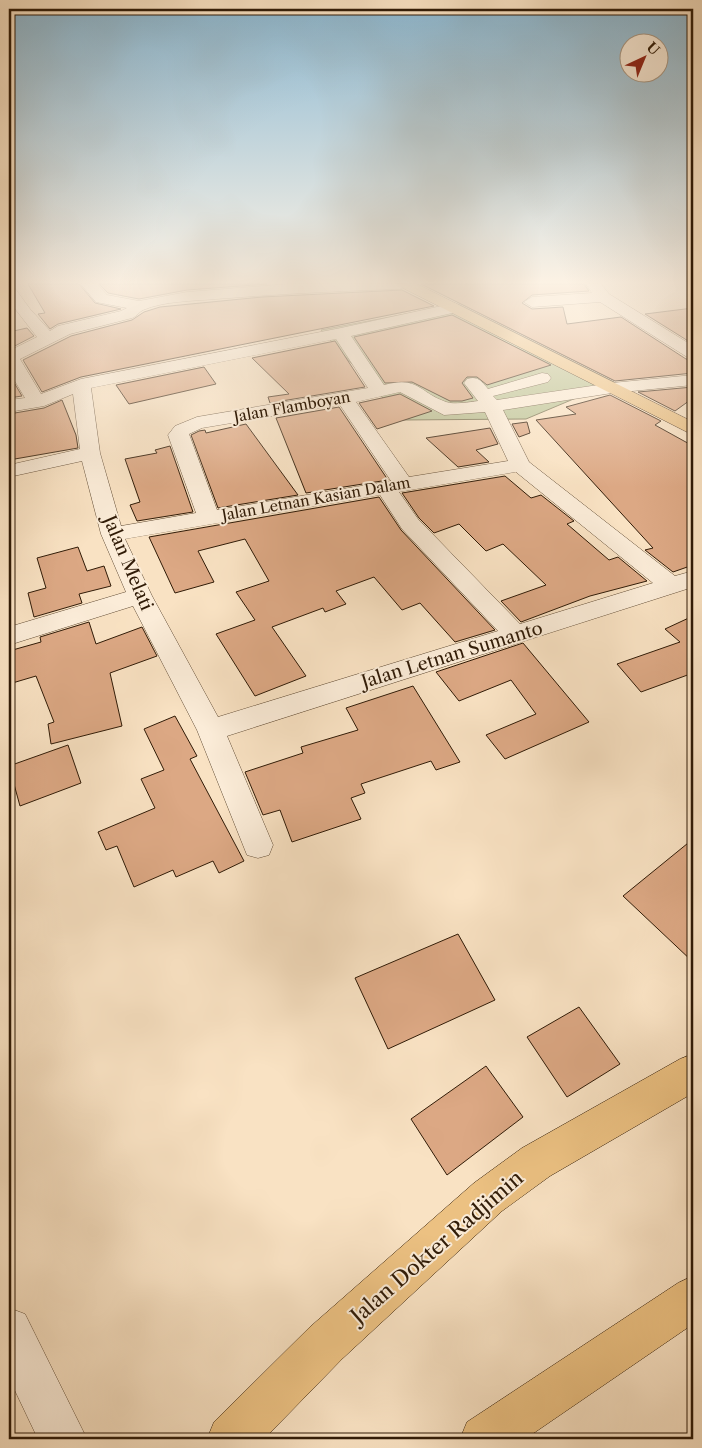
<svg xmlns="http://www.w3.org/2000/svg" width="702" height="1448" viewBox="0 0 702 1448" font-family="'Libre Caslon Text',serif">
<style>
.green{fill:#bbc496;stroke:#76704e}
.building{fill:#dca884;stroke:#301b07}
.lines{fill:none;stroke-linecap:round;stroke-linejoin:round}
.minor-casing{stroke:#624d36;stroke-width:1}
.major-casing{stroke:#301b07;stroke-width:1}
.minor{fill:#fbecd8;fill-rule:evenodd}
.major{fill:#ecc182;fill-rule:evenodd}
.labels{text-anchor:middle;stroke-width:4;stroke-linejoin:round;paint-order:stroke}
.far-street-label{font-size:15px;fill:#301b07;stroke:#fbecd8}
.street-label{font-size:18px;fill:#301b07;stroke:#fbecd8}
.near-street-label{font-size:21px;fill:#301b07;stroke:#fbecd8}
</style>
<rect width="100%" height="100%" fill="#f9e2c3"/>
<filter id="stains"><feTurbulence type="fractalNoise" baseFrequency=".004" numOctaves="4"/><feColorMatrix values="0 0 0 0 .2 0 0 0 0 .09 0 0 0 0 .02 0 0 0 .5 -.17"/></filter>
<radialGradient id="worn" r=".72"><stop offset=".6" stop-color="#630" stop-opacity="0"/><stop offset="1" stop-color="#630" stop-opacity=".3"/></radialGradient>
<polygon class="green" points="458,304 614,382 526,419 403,420 321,330"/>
<g class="building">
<polygon points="28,284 79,284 95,303 121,309 58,324 50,329 38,314 45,313"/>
<polygon points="99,284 267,284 187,290 139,299 108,293"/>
<polygon points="421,284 584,284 589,291 532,295 522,303 532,309 563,307 567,324 621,317 686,359 693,360 693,373 615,381"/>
<polygon points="402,290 434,306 81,377 42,392 23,360 71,336 132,320 144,312 160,307 262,297"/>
<polygon points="693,308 693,344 645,314"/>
<polygon points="452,315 551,365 487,385 477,377 467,377 462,383 473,398 462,401 450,401 412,382 385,383 354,337"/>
<polygon points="27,328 34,336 9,349 9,332"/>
<polygon points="335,341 365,387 270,403 268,397 289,394 252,358"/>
<polygon points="204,367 216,384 129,404 116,385"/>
<polygon points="9,374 22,396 9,398"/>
<polygon points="693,387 693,398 675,411 638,392"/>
<polygon points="400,394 432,411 377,429 359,403"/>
<polygon points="610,395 661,421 655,425 693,446 693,565 673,572 645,550 653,548 536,420 576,414 566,407"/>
<polygon points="62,400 76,435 78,448 9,460 9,414 44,408"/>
<polygon points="339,407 388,480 306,493 276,418"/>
<polygon points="527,422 530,433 519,437 512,424"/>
<polygon points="246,424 298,495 218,508 191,435 199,431 205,430 206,433"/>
<polygon points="490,428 498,444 476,450 489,462 458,467 426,438"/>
<polygon points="170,446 193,512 137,521 130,505 140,502 125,459 157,453 155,450"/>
<polygon points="505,476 531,498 541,495 574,521 567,524 609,560 618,557 647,581 590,596 521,622 501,601 546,585 503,544 486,551 459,524 434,533 419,518 402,493"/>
<polygon points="379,497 401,530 495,630 455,642 420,603 402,610 374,577 336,591 346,604 325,612 323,608 272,627 306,676 255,696 216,634 255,620 236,592 269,581 245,539 198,551 214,582 175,593 149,537"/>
<polygon points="78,547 87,571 104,566 111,586 79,594 82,603 34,617 28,593 46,588 37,558"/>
<polygon points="693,616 693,673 641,692 617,664 680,642 665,629"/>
<polygon points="89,622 96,644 142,627 157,656 110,673 122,726 51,744 48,724 54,722 36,676 9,684 9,651 41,642 40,637"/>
<polygon points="523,643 589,722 505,759 486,735 536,714 511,680 459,701 436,672"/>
<polygon points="413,686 460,762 436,770 431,761 361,784 365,793 351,798 361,819 292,842 280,810 263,815 245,772 303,753 301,747 358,730 346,708"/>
<polygon points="175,716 197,756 190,759 244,861 219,873 213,861 176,877 173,870 134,887 117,846 106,850 98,832 155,808 141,779 164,770 144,729"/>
<polygon points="68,745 81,783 20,806 9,766"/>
<polygon points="693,839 693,962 623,896"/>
<polygon points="458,934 495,1000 388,1049 355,978"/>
<polygon points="579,1007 620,1064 567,1097 527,1037"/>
<polygon points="486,1066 523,1117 447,1175 411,1119"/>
</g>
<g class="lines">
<defs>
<g id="minor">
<path d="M81,284H97L107,295L139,301L187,292L288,284H408L400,289C338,291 277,294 216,299C193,301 164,301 143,310C139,312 137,316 132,318L70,334L20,359L41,394L81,379L341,328L455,303L463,308L461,311L351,336L384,385C419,376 418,392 446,402C455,405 469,402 478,401L464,383L467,379C478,376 481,381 488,389L542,373L548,374L551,378L548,382L493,396L497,400L612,383L693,375V385L612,393L503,410L529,462L675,576L693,571V587L227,736L273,845L269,855L258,858L247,855L197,730L133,606L9,645V627L126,592L101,534L82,461L9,477V465L80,449L73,394L44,406L9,412V400L25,398L9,371V351L37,337L9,301V285L14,287L30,309L50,331L58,326L121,311L127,308L96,302ZM336,339L368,388L197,417L175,426L168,435L196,513L121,526L100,453L91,388ZM400,392L444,415L485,412L508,461L409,477L356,402ZM340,405L391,481L217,510L189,434L202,428ZM516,472L653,583L520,624L418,519L399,492ZM380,495L402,529L498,631L218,717L152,596L125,539Z"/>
<polygon points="586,284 601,284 609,294 693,346 693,358 687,357 600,302 532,307 524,302 532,297 592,293"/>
<polygon points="9,1308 25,1314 87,1439 38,1439 9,1378"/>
</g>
<g id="major">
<polygon points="398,284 417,284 693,422 693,435 401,287"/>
<polygon points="693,1054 693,1093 550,1176 502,1211 342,1359 264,1439 207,1439 214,1422 310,1327 474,1183 522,1148 680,1059"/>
<polygon points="693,1276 693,1324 525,1439 460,1439 467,1422 678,1283"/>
</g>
</defs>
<use href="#minor" class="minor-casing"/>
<use href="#major" class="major-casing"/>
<use href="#minor" class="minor"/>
<use href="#major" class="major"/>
</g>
<linearGradient id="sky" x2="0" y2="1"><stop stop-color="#8ab8d3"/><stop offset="0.58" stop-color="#fcf2e4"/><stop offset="1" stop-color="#fcf2e4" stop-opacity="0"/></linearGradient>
<rect width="702" height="487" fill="url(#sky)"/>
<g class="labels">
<g class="far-street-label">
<text transform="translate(292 407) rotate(-10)" y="5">Jalan Flamboyan</text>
<text transform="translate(316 499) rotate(-10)" y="5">Jalan Letnan Kasian Dalam</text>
</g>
<g class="street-label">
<text transform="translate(128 563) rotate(67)" y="6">Jalan Melati</text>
<text transform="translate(452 655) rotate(-17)" y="6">Jalan Letnan Sumanto</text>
</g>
<g class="near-street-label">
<text transform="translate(437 1247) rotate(-41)" y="7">Jalan Dokter Radjimin</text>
</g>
</g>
<rect width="702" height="1448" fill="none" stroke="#f9e2c3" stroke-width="30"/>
<rect x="10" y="10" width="682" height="1428" fill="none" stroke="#301b07" stroke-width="2.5"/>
<rect x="15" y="15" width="672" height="1418" fill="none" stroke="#301b07"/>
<g transform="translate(644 58) rotate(44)"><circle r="24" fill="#fbecd8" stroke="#aa9884"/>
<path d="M0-4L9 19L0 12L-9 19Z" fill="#8f2418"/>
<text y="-8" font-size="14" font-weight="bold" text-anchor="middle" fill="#301b07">U</text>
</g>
<rect width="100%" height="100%" filter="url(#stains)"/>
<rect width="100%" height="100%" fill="url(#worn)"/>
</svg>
